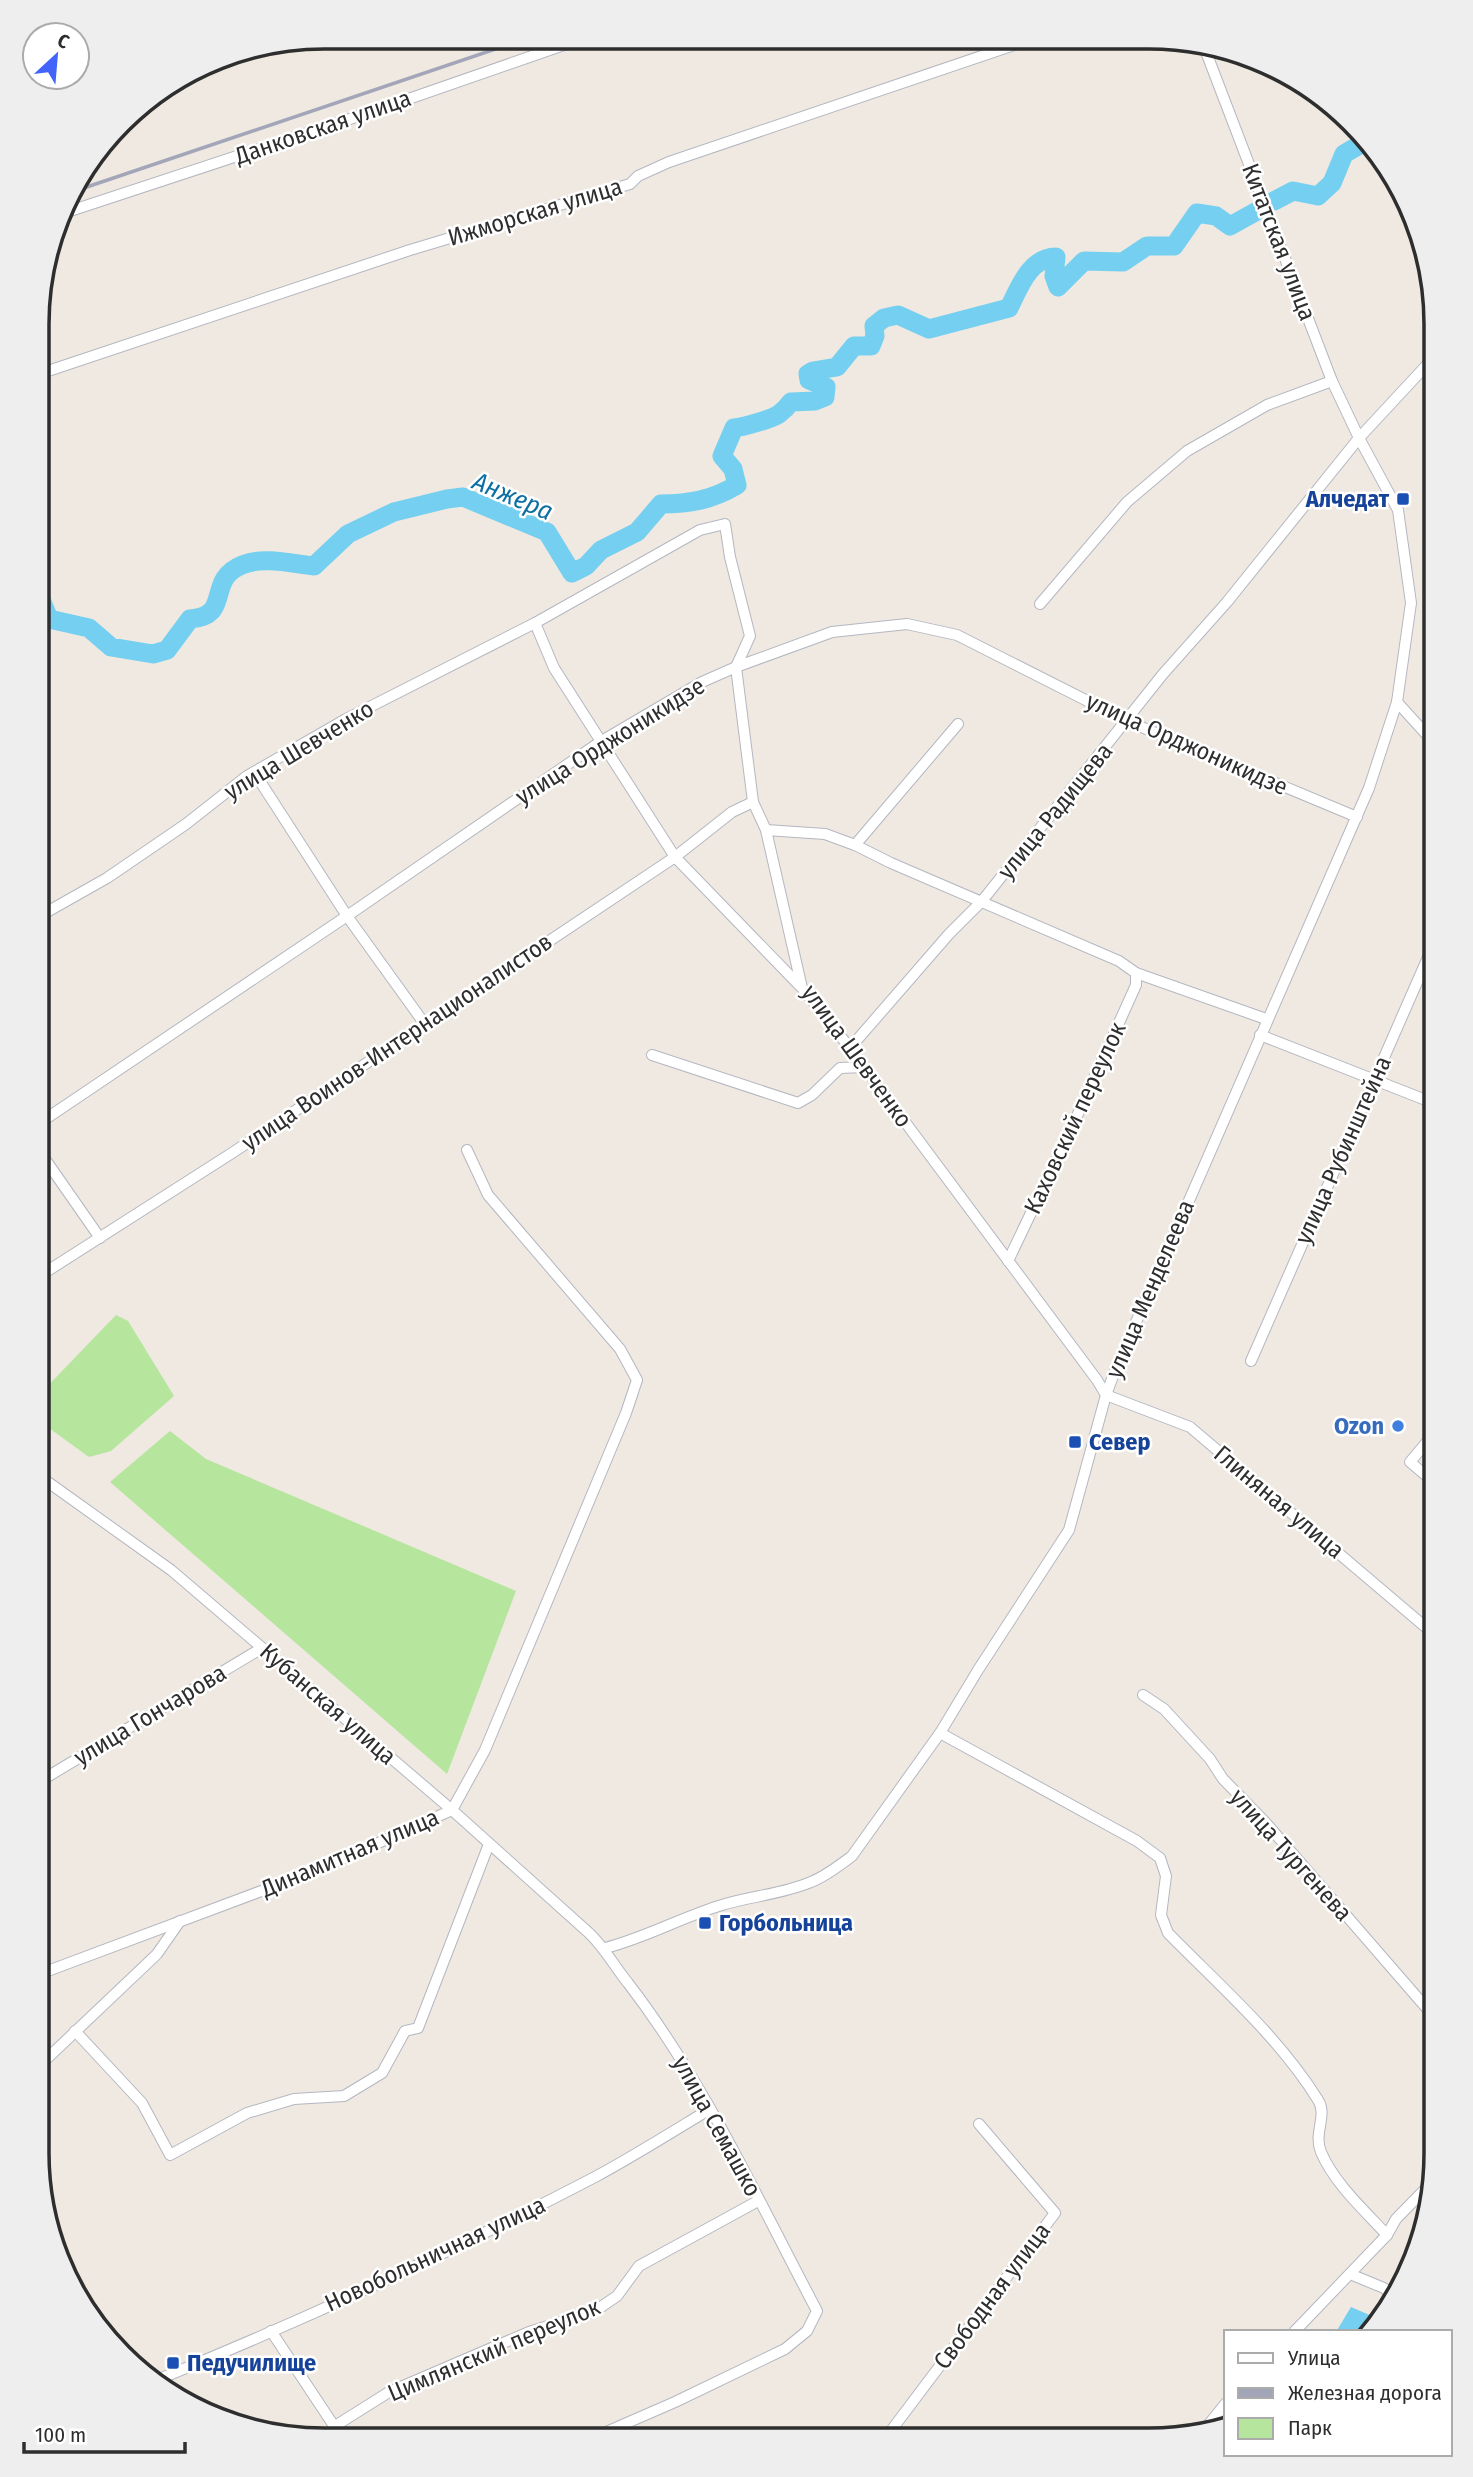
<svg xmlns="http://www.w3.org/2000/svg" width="1473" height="2477" viewBox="0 0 1473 2477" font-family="'Fira Sans Condensed',sans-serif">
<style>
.green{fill:#b6e59e}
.water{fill:#75cff0}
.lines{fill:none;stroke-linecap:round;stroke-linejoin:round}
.river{stroke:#75cff0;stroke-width:19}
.minor-casing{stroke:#b4b7c1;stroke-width:12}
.minor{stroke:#fff;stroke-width:10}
.rail{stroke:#a3a6b8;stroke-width:3.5}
.transit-dot{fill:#1a4fb4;stroke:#fff;stroke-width:2.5}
.shop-dot{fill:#3f7fe0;stroke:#fff;stroke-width:2.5}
.labels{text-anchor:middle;stroke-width:5;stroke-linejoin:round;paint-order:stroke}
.street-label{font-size:24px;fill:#2e2e2e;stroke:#fff}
.transit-label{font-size:24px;font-weight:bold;fill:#164399;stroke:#fff;text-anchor:start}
.shop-label{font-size:24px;font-weight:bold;fill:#366cbe;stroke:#fff;text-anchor:end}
.water-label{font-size:26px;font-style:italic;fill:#0d6fa3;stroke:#fff}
.rim{fill:none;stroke:#2e2e2e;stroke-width:3.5}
</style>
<rect width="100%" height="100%" fill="#efe9e1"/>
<g class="green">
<polygon points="116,1315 128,1321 174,1396 111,1451 89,1457 38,1420 38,1396"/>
<polygon points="170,1431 206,1459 516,1591 447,1774 110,1482"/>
</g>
<polygon class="water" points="1351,2307 1381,2320 1373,2332 1336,2332"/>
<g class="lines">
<g class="river">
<polyline points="1274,201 1293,191 1318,196 1332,183 1344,154 1368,140"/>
<path d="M39,595L49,619L89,628L111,647L153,654L167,650L190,619C233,616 205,580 242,565C263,556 293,564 314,566L348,534L394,512L447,499L463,497L547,532L572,573L586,566L601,550L637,532L661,504C689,504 712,500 737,485L733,469L722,456L734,428C743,427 772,419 779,414C783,411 788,406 791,402L815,401L825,397L826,387L809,380L808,374L813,371L837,367L854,346H871L875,336L874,326L884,318L898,315L929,329L1009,308C1019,288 1030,257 1056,257L1054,276L1058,287L1084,261L1123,262L1147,246H1174L1197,213L1216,216L1230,226L1257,211"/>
</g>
<defs>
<g id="minor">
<polyline points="61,214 371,112 584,38"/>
<polyline points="39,374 410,250 630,184 638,176 669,162 1023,42 1026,39"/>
<polyline points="1040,604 1127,502 1187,451 1267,405 1332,381"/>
<polyline points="535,623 554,668 675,857 800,986"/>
<polyline points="1397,702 1436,745"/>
<polyline points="254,772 347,916 424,1023"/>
<polyline points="766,830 825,834 855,845 891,863 1119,961 1136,973 1266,1019"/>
<polyline points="855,845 958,724"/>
<polyline points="38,917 107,878 186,824 247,776 346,719 535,623 700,530 725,524 730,557 750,636 736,667 753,802 766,830 802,988 850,1048 1097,1380 1106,1395"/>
<polyline points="1260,1035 1436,1104"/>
<polyline points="850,1048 949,934 982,901 1163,674 1227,602 1359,438 1436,355"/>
<polyline points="652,1055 798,1103 812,1095 840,1068 864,1067"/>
<polyline points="38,1124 347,916 600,742 702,682 736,667 832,632 907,624 957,635 1127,721 1357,817"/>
<polyline points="38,1149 100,1238"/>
<polyline points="1008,1261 1072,1127 1136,985 1136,973"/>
<polyline points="38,1277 232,1153 675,857 732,812 753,802"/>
<polyline points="1251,1361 1436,939"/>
<polyline points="1106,1395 1190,1427 1436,1636"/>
<path d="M38,1475L171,1570L452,1810L589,1933C605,1948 614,1966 628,1983C705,2083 758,2200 817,2311L807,2331L785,2349L675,2402L590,2439"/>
<polyline points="1436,1484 1410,1462 1436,1431"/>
<polyline points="1143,1695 1164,1709 1210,1759 1223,1779 1266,1823 1436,2019"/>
<path d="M940,1733L1137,1841L1160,1858L1166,1876L1161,1915L1168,1933C1220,1986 1279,2037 1318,2100C1328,2115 1313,2133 1321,2152C1334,2183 1364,2210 1387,2235"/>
<polyline points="37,1783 262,1648"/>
<path d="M605,1948C645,1938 682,1917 722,1905C751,1896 783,1894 811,1882C826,1876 840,1865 852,1856L940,1733L978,1670L1069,1530L1106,1395L1116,1368L1369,788L1397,702L1411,603L1398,510L1359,438L1332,381L1203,44"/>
<polyline points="37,1975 320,1869 452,1810 485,1750 626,1413 637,1380 620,1349 488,1195 467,1150"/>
<polyline points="75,2031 142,2103 170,2155 247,2113 294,2099 344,2096 382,2073 405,2031 418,2028 489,1844"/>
<polyline points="37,2068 157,1954 180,1921"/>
<polyline points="1350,2274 1384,2288 1394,2297"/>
<polyline points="271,2331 342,2438"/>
<polyline points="1294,2332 1387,2235 1396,2219 1434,2180"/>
<path d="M152,2382C302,2321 451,2252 595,2177C634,2156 672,2132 710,2109"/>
<polyline points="335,2426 389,2392 529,2332 595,2311 617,2296 639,2266 758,2201"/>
<polyline points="1205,2429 1226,2403"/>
<polyline points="884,2440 1055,2213 979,2124"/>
</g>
</defs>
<use href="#minor" class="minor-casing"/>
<use href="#minor" class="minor"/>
<polyline class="rail" points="69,193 531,37"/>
</g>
<g class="transit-dot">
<rect x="1396" y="492" width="14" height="14" rx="3.5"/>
<rect x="1068" y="1435" width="14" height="14" rx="3.5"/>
<rect x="698" y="1916" width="14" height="14" rx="3.5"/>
<rect x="166" y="2356" width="14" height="14" rx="3.5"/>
</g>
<circle class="shop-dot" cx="1398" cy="1426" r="7"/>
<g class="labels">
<g class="street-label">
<text transform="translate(323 127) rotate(-19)" y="8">Данковская улица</text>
<text transform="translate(535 212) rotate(-17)" y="8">Ижморская улица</text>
<text transform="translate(1279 242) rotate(69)" y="8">Китатская улица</text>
<text transform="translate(610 741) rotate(-32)" y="8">улица Орджоникидзе</text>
<text transform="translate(1187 744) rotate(24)" y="8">улица Орджоникидзе</text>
<text transform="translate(299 750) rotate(-31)" y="8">улица Шевченко</text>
<text transform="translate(1055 811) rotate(-51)" y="8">улица Радищева</text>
<text transform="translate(397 1042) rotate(-34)" y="8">улица Воинов-Интернационалистов</text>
<text transform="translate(857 1056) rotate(54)" y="8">улица Шевченко</text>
<text transform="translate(1075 1118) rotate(-65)" y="8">Каховский переулок</text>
<text transform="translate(1343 1150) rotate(-66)" y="8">улица Рубинштейна</text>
<text transform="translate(1150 1289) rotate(-67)" y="8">улица Менделеева</text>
<text transform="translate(1279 1502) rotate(40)" y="8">Глиняная улица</text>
<text transform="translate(328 1704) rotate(41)" y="8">Кубанская улица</text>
<text transform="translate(150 1715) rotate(-31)" y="8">улица Гончарова</text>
<text transform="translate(350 1853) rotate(-23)" y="8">Динамитная улица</text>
<text transform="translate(1291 1855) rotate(48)" y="8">улица Тургенева</text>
<text transform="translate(717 2126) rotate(61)" y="8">улица Семашко</text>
<text transform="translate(435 2254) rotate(-25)" y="8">Новобольничная улица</text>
<text transform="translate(992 2296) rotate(-53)" y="8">Свободная улица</text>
<text transform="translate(494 2350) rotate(-23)" y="8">Цимлянский переулок</text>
</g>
<g class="transit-label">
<text x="1389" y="507" text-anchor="end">Алчедат</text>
<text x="1089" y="1450">Север</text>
<text x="719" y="1931">Горбольница</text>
<text x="187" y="2371">Педучилище</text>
</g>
<g class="shop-label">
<text x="1384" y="1434">Ozon</text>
</g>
<g class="water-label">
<text transform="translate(513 496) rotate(23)" y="9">Анжера</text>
</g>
</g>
<path d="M0 0H1473V2477H0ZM324 49H1149A275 275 0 0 1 1424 324V2153A275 275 0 0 1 1149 2428H324A275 275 0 0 1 49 2153V324A275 275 0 0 1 324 49Z" fill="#eee" fill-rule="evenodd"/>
<path class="rim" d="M324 49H1149A275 275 0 0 1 1424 324V2153A275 275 0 0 1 1149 2428H324A275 275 0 0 1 49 2153V324A275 275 0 0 1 324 49Z"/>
<rect x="1224" y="2330" width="228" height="126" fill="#ffffff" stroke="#ababab" stroke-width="2"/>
<rect x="1238" y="2353" width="35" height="10" fill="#ffffff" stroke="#ababab" stroke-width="2"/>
<text x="1288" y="2365" font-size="21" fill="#2e2e2e">Улица</text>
<rect x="1238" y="2388" width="35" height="10" fill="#a3a6b8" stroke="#ababab" stroke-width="2"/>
<text x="1288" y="2400" font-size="21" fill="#2e2e2e">Железная дорога</text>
<rect x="1238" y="2418" width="35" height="21" fill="#b6e59e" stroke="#ababab" stroke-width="2"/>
<text x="1288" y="2435" font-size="21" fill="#2e2e2e">Парк</text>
<g transform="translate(56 56) rotate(26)"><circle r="33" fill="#ffffff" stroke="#ababab" stroke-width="2"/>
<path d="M0-5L12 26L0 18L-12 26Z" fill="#4264fb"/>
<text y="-10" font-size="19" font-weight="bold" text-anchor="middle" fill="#2e2e2e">С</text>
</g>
<path d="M24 2442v10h161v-10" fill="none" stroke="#2e2e2e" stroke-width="3.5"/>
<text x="35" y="2442" font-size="21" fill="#2e2e2e" stroke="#ffffff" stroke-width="5" paint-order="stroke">100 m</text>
</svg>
